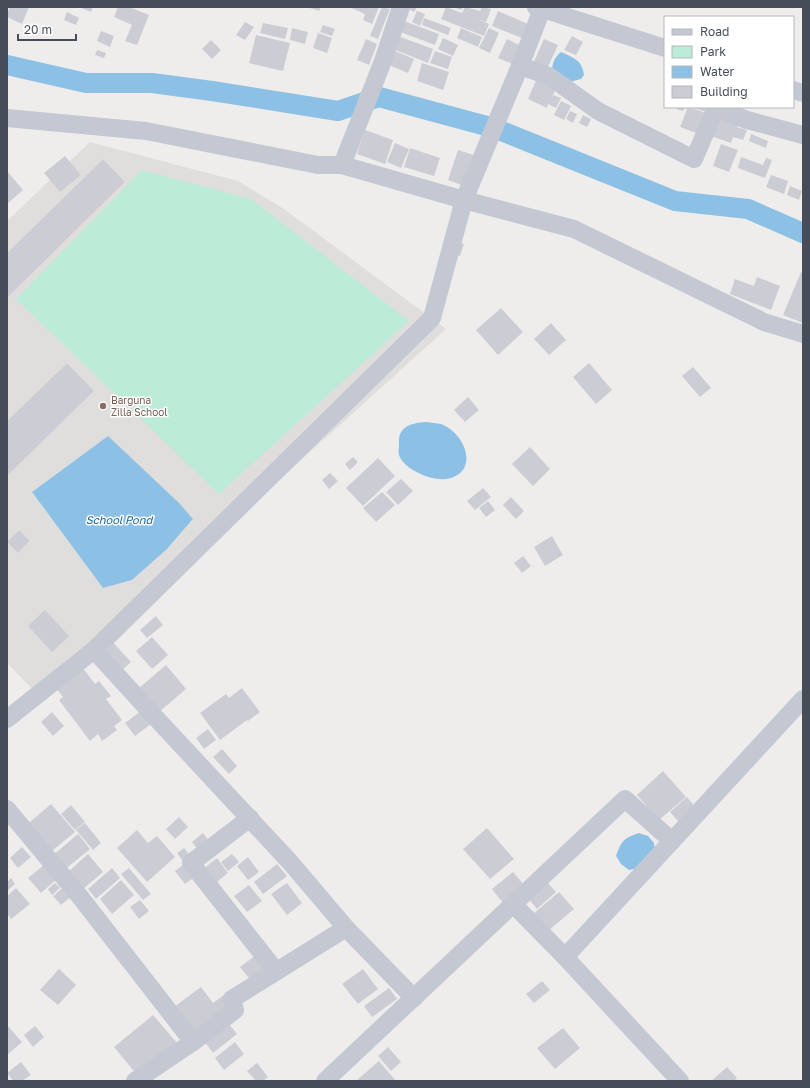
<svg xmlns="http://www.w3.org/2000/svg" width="810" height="1088" viewBox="0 0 810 1088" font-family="'Golos Text',sans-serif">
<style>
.education{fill:#e0dedd;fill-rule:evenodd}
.green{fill:#bcebd7}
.water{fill:#8cc1e5}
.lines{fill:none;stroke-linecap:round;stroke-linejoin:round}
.canal{stroke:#8cc1e5;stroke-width:20}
.building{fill:#cccdd4}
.street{stroke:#c3c8d3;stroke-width:18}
.education-dot{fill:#8d6e63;stroke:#fff;stroke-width:1.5}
.labels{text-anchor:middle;stroke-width:3;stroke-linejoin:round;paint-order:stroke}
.education-label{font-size:10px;fill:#785e54;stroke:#fff;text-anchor:start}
.water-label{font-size:11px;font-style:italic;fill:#15659c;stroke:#fff}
</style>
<rect width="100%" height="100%" fill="#efedec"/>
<path class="education" d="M90,142L238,181L284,209L446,329L246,510L37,694L7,663V542L18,553L30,541L19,530L7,542V476L94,391L67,363L7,421V298L125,182L103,159L7,253V221ZM108,436L193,520L167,549L132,580L103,588L32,492Z"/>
<polygon class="green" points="142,170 251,199 409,321 219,494 16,299"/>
<g class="water">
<path d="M561,52C574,58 582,60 584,75L581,79L569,82L552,73C552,63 554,58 561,52Z"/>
<path d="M426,422C431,423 437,423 441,424C467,434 480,474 446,479C432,481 404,470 399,455C398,452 399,447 399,443C398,426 412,423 426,422Z"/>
<polygon points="108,436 179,503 193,519 167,549 132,580 103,588 32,492"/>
<path d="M639,833L648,836L654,843L655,851L639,868L629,870L621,864L616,856C621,841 624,838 639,833Z"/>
</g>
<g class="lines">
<polyline class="canal" points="7,65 86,83 152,83 212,91 338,111 379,97 494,128 675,201 748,209 803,233"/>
</g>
<g class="building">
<polygon points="10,7 29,7 22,24 7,17 7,13"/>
<polygon points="79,7 93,7 91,12"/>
<polygon points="118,7 129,7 149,15 137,45 125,41 132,25 114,17"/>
<polygon points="307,7 321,7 319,11"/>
<polygon points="349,7 379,7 372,24 363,20 365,14"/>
<polygon points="382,7 390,9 378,39 370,36"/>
<polygon points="405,7 417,7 414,12"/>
<polygon points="446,7 462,13 465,7 480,11 482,7 491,9 486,22 477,19 489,24 484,36 441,19"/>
<polygon points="453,7 463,7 461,10"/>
<polygon points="417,11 425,14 420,26 412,22"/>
<polygon points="498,11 528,24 522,38 492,26"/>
<polygon points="67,12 79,18 76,25 64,20"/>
<polygon points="424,18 451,28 448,35 422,25"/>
<polygon points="404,21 439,34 435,45 400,32"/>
<polygon points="245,22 254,27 245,40 236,35"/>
<polygon points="263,23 288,28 285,39 260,33"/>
<polygon points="323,25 335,29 332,36 320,32"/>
<polygon points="292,28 308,32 305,44 290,40"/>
<polygon points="461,28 482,37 478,47 457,38"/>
<polygon points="489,28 499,33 490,53 479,48"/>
<polygon points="101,31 114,36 110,47 97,41"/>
<polygon points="318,33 332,38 327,53 313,48"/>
<polygon points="256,35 290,43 283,71 249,63"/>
<polygon points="398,36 433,49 428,63 393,49"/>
<polygon points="572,36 583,42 576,55 564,50"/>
<polygon points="443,38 458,45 453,56 438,49"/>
<polygon points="366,39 377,44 369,65 357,60"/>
<polygon points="507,39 523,47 515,65 498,58"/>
<polygon points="544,39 558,45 545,73 532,66"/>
<polygon points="211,40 221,50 212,59 202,49"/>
<polygon points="97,50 106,53 104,58 95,55"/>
<polygon points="395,51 414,59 408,73 389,65"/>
<polygon points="435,51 452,57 448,69 430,63"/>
<polygon points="422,63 449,72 443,90 417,81"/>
<polygon points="537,78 557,86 551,99 553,95 561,98 556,108 548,104 547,108 528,99"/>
<polygon points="561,101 571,106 564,120 554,115"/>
<polygon points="676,107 685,107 683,111 676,109"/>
<polygon points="688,107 709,114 702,135 680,127"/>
<polygon points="691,107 711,107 709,113"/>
<polygon points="570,111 577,114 573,123 566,119"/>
<polygon points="716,114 739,123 737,127 747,130 743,140 733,137 731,143 708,135"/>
<polygon points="583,115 591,119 587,127 579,123"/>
<polygon points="365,130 393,140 385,164 357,154"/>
<polygon points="751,134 768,141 766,148 749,141"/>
<polygon points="395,143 409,149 401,168 387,162"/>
<polygon points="721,144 738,150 729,172 713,166"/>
<polygon points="410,148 440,158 434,176 404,167"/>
<polygon points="458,150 477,156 467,187 448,180"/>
<polygon points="65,156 81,175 60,192 44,173"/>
<polygon points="741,157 763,165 766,158 772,160 765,178 738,168"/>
<polygon points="103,159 125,182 7,298 7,253"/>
<polygon points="7,171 23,190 7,204"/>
<polygon points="771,175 788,181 784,194 766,187"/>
<polygon points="790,186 802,191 799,200 787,195"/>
<polygon points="455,241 464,244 460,256 450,253"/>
<polygon points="801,272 803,273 803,323 783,315"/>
<polygon points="757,277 780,286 771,310 730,294 735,279 754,286"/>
<polygon points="501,308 523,332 498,355 476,330"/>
<polygon points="551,323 566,340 549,355 534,339"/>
<polygon points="67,363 94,391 7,476 7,421"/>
<polygon points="589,363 612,390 596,404 573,377"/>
<polygon points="693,367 711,388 700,397 682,376"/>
<polygon points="468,397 479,410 465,422 454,410"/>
<polygon points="530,447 550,469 533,486 512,464"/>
<polygon points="353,457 358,462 350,470 345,464"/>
<polygon points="378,458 395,476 363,506 346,488"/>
<polygon points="330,473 338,481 329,489 322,480"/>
<polygon points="401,479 413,491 398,505 386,492"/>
<polygon points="483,488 491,497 475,510 467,501"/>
<polygon points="382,492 395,505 376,522 363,508"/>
<polygon points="511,497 524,511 516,519 503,505"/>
<polygon points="488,501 495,510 486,517 479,508"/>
<polygon points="19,530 30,541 18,553 7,542"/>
<polygon points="552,536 563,555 545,566 534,547"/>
<polygon points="523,556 531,566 522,573 514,563"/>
<polygon points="45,610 69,636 52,652 28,626"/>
<polygon points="156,616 163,625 147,638 140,630"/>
<polygon points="152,637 168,655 152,669 136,651"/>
<polygon points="109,638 131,662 121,671 100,647"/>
<polygon points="166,665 186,689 158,713 138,689"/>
<polygon points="83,668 95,684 99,681 111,696 106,699 122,720 114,726 117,730 102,741 98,734 90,741 59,700 63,697 56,688"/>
<polygon points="242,688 260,712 248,721 247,720 220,740 200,713 226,694 229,698"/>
<polygon points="145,708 155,721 135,736 125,723"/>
<polygon points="52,712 64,726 53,736 41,722"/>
<polygon points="208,729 216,740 204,749 196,738"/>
<polygon points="222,749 237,766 229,774 213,757"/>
<polygon points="663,771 686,797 659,820 637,795"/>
<polygon points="687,797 696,808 679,822 670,812"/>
<polygon points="51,804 75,832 52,851 29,823"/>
<polygon points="71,805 85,822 75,830 61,814"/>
<polygon points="179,817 188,827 175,839 166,829"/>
<polygon points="85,823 101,843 93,850 76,830"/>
<polygon points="487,828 514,859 490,879 463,849"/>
<polygon points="137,830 148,843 157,836 175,857 147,882 117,848"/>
<polygon points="203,833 212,845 201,854 192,842"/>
<polygon points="78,834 90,849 63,871 51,857"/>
<polygon points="22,847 31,857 18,868 10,858"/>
<polygon points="184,848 191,857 184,863 177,853"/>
<polygon points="88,854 103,872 83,889 68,872"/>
<polygon points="232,854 239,862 228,871 221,862"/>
<polygon points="248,857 259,872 248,880 237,866"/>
<polygon points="217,858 228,873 213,885 202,870"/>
<polygon points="187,862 197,875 185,884 175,871"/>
<polygon points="277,864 287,876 263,894 254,882"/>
<polygon points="44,865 56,880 41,893 28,878"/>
<polygon points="112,868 120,878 96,899 88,889"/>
<polygon points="129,868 151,894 143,900 121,874"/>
<polygon points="513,872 525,886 504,904 492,889"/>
<polygon points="11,878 15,884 7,891 7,882"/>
<polygon points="121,880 134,895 112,914 100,899"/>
<polygon points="547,882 556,892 537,909 528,898"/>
<polygon points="55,883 60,888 52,895 48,889"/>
<polygon points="287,883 302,903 287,915 271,894"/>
<polygon points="66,885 74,894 61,905 53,896"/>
<polygon points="249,885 262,901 247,912 234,896"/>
<polygon points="16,888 30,904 11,919 7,913 7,896"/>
<polygon points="559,892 574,909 548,931 533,914"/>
<polygon points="140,900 149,911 139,919 130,907"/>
<polygon points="256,955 268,971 253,983 240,967"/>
<polygon points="59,969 76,985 58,1005 40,990"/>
<polygon points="363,969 378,989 358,1004 342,984"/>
<polygon points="542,981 550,990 534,1003 526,994"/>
<polygon points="201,987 213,1003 224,995 230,1003 192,1032 174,1007"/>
<polygon points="389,988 397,999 372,1017 364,1006"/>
<polygon points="153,1015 177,1043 138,1076 114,1047"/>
<polygon points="225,1019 237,1034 213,1053 202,1038"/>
<polygon points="7,1025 22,1042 7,1055"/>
<polygon points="35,1026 44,1037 33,1047 24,1035"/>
<polygon points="563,1028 580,1048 555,1069 537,1048"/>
<polygon points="235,1042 244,1054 224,1070 215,1058"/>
<polygon points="388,1047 401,1062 391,1071 378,1056"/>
<polygon points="379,1061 396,1081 356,1081"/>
<polygon points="21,1062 31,1075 22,1081 13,1081 7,1073"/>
<polygon points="257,1063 268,1077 263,1081 256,1081 247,1071"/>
<polygon points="727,1067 737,1078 734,1081 711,1081"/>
</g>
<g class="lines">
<g class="street">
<polyline points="401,7 383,61 342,165 464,200 574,229 764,322 803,334"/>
<polyline points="536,7 665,48"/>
<polyline points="520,66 549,76 598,111 694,159 716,108 747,120 803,135"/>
<polyline points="793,90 803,93"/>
<polyline points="7,118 146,131 318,165 342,165"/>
<polyline points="94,650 432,318 464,200 520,66 542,9"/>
<polyline points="7,719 94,650 155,717 290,862 346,928 414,998"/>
<polyline points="7,809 81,898 193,1042"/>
<polyline points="250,818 191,863 276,971"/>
<polyline points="514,905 565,957 680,1081"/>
<polyline points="565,957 803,699"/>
<polyline points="135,1081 193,1042 235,1010 232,999 346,928"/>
<polyline points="325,1081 625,799 672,841"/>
</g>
</g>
<circle class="education-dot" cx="103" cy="406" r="4"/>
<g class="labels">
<g class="education-label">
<text x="111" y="404">Barguna<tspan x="111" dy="12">Zilla School</tspan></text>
</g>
<g class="water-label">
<text x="119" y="524">School Pond</text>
</g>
</g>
<rect width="810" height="1088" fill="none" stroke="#464c58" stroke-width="16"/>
<rect x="664" y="16" width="130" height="92" fill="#ffffff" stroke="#b5b7bc"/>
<rect x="672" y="29" width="20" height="6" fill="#c3c8d3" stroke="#b5b7bc"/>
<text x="700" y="36" font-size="12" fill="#464c58">Road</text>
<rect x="672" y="46" width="20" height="12" fill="#bcebd7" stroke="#b5b7bc"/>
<text x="700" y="56" font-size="12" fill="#464c58">Park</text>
<rect x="672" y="66" width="20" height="12" fill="#8cc1e5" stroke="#b5b7bc"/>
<text x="700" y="76" font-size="12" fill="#464c58">Water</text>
<rect x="672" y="86" width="20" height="12" fill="#cccdd4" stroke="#b5b7bc"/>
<text x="700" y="96" font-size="12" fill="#464c58">Building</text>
<path d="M18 34v6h58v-6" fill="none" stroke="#464c58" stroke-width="2"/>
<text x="24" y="34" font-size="12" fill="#464c58" stroke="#ffffff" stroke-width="3" paint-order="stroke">20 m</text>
</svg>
